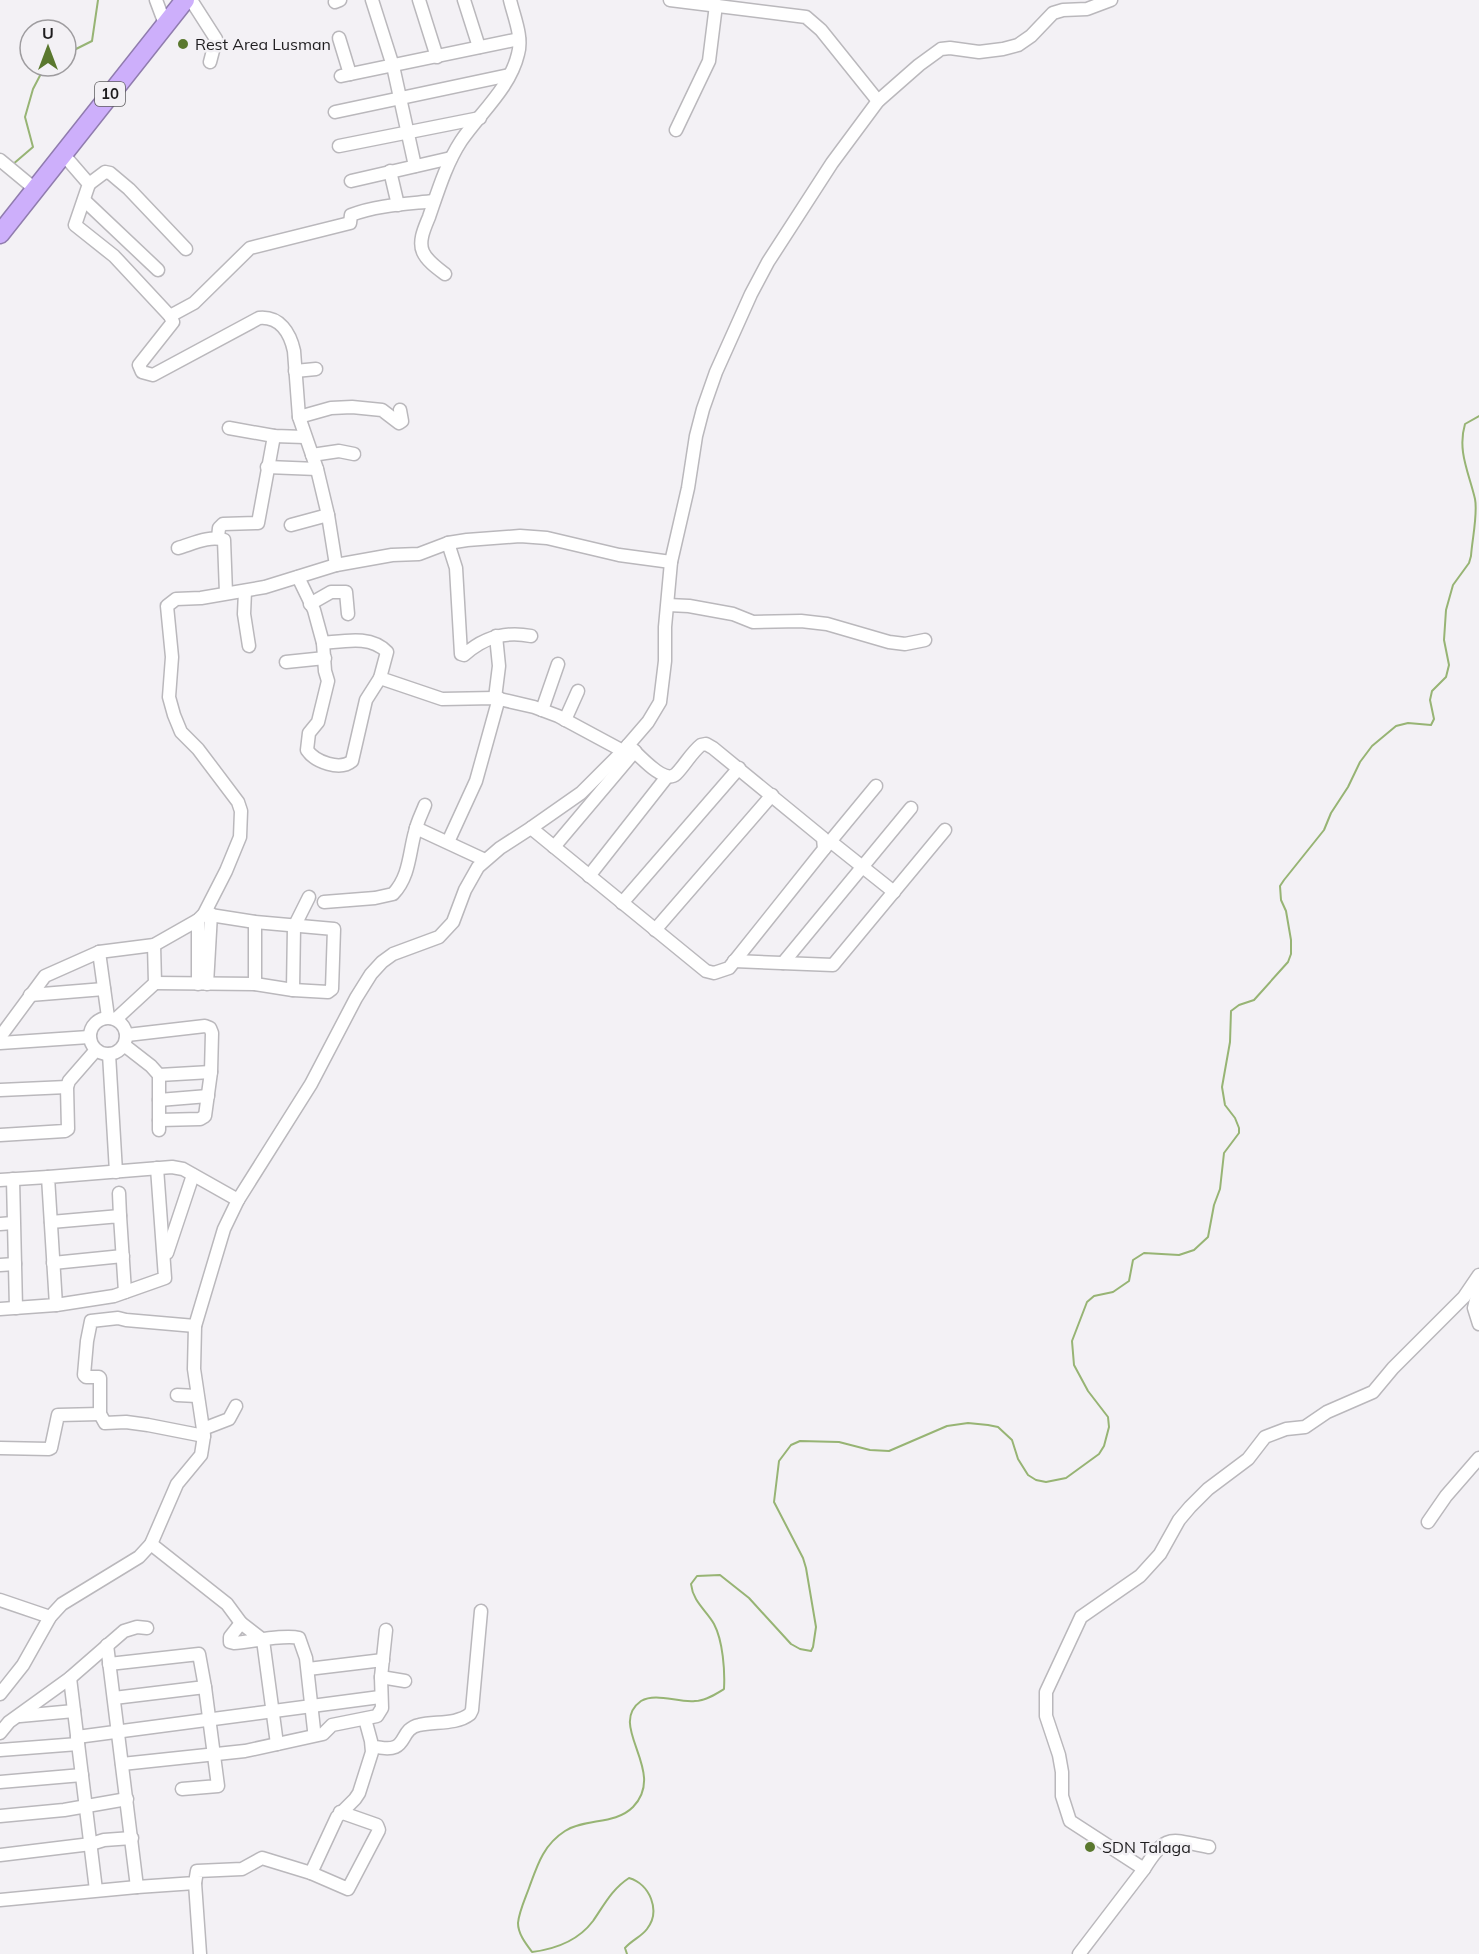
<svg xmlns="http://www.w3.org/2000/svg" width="1479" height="1954" viewBox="0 0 1479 1954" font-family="Mulish,sans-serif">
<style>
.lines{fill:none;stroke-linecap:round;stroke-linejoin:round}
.stream{stroke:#97b474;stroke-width:2}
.minor-casing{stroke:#bab8bc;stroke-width:15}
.highway-casing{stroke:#907cae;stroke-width:21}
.minor{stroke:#fff;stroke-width:12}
.highway{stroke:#cdaffb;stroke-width:18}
.poi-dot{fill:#5a782e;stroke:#f3f1f5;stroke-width:2}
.labels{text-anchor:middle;stroke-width:5;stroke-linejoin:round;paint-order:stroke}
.shield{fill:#f3f1f5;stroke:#5e5d5f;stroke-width:1.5}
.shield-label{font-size:15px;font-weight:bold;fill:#1e1d1f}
.poi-label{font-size:16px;fill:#1e1d1f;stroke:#f3f1f5;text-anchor:start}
</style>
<rect width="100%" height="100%" fill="#f3f1f5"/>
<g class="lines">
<g class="stream">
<polyline points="66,54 92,41 98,0"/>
<polyline points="12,165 33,147 25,117 33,89 45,66"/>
<path d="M627,1954L625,1948C632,1940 641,1937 647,1929C661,1911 650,1884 629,1878C612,1889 604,1905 593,1921C578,1941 556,1949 532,1952C526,1944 518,1934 518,1923C519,1912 525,1899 529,1888C537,1866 543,1845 565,1831C586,1818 615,1825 633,1807C668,1771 606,1726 641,1701C656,1692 678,1703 695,1701C705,1701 716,1694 724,1689C725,1671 723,1641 714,1624C706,1610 693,1602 691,1584L697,1576L720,1575L749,1598L791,1644L800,1649L811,1651L813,1647L816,1627L806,1568L803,1558L774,1502L779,1461L791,1445L800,1441L839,1442L870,1450L889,1451L947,1426L968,1423L988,1425L998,1427L1012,1440L1018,1459L1028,1475L1036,1480L1046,1482L1066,1478L1099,1454L1104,1446L1109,1427L1108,1417L1088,1391L1074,1365L1072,1341L1087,1302L1094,1296L1113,1292L1129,1281L1133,1260L1144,1253L1179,1255L1194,1250L1208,1237L1214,1205L1220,1189L1224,1153L1239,1133V1128L1235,1118L1225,1105L1222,1087L1230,1042L1231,1011L1239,1005L1254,1000L1288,962L1291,954V940L1286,911L1281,900L1280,886L1284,880L1324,830L1331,813L1348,787L1360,762L1372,746L1396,726L1408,723L1431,725L1434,719L1430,700L1432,691L1446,677L1449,665L1444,640L1446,610L1453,585L1469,563L1471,556C1472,540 1478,514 1475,499C1469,473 1457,451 1465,424L1479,416"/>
</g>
<defs>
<g id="minor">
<polyline points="156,0 165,24"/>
<polyline points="191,0 216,39 210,62"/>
<polyline points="372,0 393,66 415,166"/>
<polyline points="419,0 437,57"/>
<polyline points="464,0 479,47"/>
<polyline points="670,0 806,17 821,30 878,101"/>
<polyline points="335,2 340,0"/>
<polyline points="339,38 350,74"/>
<polyline points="341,76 519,39"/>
<polyline points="335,112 509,75"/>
<polyline points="676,130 709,61 716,5"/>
<polyline points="339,146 480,118"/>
<path d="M63,154L89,184L75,225L114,256L170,316L173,322L139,365L142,372L153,375L259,318C280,316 290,333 294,351L299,417L317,469L328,515L336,565"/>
<polyline points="0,160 35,189"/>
<polyline points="390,171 398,205"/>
<polyline points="351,181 451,158"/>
<polyline points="89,184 105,172 110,173 129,189 186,249"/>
<polyline points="84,200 158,270"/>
<path d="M445,274C437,268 427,261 423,252C418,241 425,227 429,217C438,191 446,164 461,141C480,113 510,88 518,54C523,37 514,17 510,0"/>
<path d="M170,316L194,303L250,248L350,223L351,215C377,205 407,204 434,201"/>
<polyline points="295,371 316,369"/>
<polyline points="299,417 331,408 352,407 382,410 399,423 402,421 400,410"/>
<polyline points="229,428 274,436 305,437"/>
<polyline points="312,455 339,451 354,454"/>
<polyline points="267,467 317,469"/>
<polyline points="291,525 328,515"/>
<polyline points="218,538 219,528 223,524 258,523 274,436"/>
<path d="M448,543L456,568L461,654L464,655C484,637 505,631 531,636"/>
<path d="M178,548C192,544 210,535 224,540L226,593"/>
<path d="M298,577L314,610L323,643L325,671L328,681L318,722L309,733L307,750C315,762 340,771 352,761L366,700L380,678"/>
<polyline points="245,591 244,614 249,646"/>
<polyline points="310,604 331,592 346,592 348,614"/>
<polyline points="668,605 689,606 733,614 753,622 801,621 827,624 889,642 905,644 925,640"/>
<path d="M323,643C345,641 371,635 387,652L380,678L442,699L495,698L534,707L558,716L623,751"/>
<polyline points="286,662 325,658"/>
<polyline points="495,698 499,666 496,636"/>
<polyline points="542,710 558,664"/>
<polyline points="565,720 578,691"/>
<polyline points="416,828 485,860"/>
<path d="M531,828L706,971L714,973L729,968L824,849L823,838L713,748L706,744L701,745C691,753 685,765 676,774C664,785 638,754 628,745"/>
<polyline points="830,841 894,892"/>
<polyline points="448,842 476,781 499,698"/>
<polyline points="554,847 635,751"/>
<polyline points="824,849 876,786"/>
<polyline points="589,876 666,778"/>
<path d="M324,902L375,898L393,894C410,876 409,853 415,832C417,822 422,813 425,805"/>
<polyline points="622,903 739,768"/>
<polyline points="198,920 198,984"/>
<polyline points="255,922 255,984"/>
<polyline points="655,930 772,795"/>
<polyline points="99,952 108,1017"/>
<polyline points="734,961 833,965 945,830"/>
<polyline points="783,963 911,808"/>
<polyline points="155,983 255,984 293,990 328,992 332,989 334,929 255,922 204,914"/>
<polyline points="207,984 211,914"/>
<polyline points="293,990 294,927 309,897"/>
<polyline points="30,995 104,989"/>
<circle cx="108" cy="1036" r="18"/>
<polyline points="116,1019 155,983 154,945"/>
<polyline points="127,1035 205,1026 210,1028 212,1033 211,1072 205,1116 200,1119 159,1120"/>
<polyline points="0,1037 45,976 99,952 154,945 198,920 204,914 226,871 240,837 241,811 238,802 198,749 181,732 174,715 169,697 172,657 167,606 176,599 201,598 265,587 336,565 392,555 419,554 448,543 467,540 520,536 547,538 619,555 671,562"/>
<polyline points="0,1043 89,1037"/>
<polyline points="124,1045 151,1066 159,1075 159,1130"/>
<polyline points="109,1054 116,1172"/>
<polyline points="159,1075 211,1072"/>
<polyline points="0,1090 67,1087"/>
<polyline points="159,1100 208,1096"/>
<polyline points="0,1135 65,1131 68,1129 67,1087 69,1081 96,1050"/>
<polyline points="13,1179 16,1308"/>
<polyline points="0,1180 48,1177"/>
<polyline points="119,1193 120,1216"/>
<polyline points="51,1222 120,1216 125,1292"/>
<polyline points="0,1224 13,1223"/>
<polyline points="167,1253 193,1175"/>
<polyline points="53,1263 123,1256"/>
<polyline points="0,1265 15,1264"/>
<polyline points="1479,1288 1474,1308 1479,1324"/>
<polyline points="56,1305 114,1296 165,1278 157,1168"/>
<polyline points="0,1309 56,1305 48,1177 172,1167 183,1169 238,1200"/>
<polyline points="195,1326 126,1320 118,1318 91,1321 87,1341 84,1375 86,1377 99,1377 100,1378 100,1414 105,1423 126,1422 148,1425 204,1436"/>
<polyline points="177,1395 197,1396"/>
<polyline points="203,1429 229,1419 236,1406"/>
<polyline points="0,1448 49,1449 51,1448 58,1415 100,1414"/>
<polyline points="1428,1522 1446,1496 1479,1458"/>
<polyline points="151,1544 227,1604 241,1623"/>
<polyline points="0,1600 50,1617"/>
<polyline points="107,1645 137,1887"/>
<polyline points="109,1664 199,1654 205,1687"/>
<polyline points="308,1669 383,1660"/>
<polyline points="381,1677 405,1681"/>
<polyline points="70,1678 96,1890"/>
<polyline points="0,1694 23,1665 50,1617 62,1604 139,1557 151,1544 177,1484 201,1455 204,1436 194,1369 195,1326 224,1229 238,1200 311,1084 356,998 371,974 382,962 393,954 439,937 453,922 465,890 478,867 500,848 531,828 581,793 623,751 648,722 660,702 665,661 665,627 671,562 688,488 696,436 703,409 716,372 751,294 768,262 832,163 878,101 919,65 941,49 950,48 979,52 1003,49 1018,45 1031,36 1053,13 1063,10 1087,9 1111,0"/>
<polyline points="114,1698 205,1687 218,1786 182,1789"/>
<polyline points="20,1716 74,1711"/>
<polyline points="0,1733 9,1722 70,1678 124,1631 137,1627 147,1628"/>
<polyline points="77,1737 380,1697"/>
<path d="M277,1744L263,1640L241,1623L230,1637V1642L234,1643C250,1642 285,1634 299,1638L306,1658L314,1730"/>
<path d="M372,1746C412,1756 396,1730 419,1725C435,1721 456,1725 470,1714L472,1710L481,1611"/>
<polyline points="0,1750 78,1744"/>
<polyline points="122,1764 245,1751 323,1734 332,1725 377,1716 382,1708 381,1677 386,1630"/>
<polyline points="0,1782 82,1775"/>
<polyline points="0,1816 64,1810 127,1799"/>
<polyline points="0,1855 91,1844 104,1840 132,1838"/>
<path d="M1144,1869C1167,1832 1170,1840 1209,1847"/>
<polyline points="311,1873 348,1889 379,1830 377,1825 340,1812"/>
<polyline points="195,1883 200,1954"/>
<polyline points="0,1900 137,1887 195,1883 197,1871 242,1869 262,1858 311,1873 337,1817 355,1799 359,1793 372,1752 371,1741 365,1719"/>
<polyline points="1079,1954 1144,1869 1070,1821 1062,1796 1062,1772 1059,1755 1046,1716 1046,1692 1081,1617 1140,1576 1160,1554 1179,1520 1190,1507 1208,1489 1248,1459 1265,1437 1286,1429 1305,1427 1327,1412 1373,1392 1393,1368 1464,1297 1479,1275"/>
</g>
<polyline id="highway" points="0,234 185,0"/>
</defs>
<use href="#minor" class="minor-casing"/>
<use href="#highway" class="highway-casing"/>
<use href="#minor" class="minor"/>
<use href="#highway" class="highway"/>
</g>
<g class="poi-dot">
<circle cx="183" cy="44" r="6"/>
<circle cx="1090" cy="1847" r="6"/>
</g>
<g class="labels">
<rect class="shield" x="95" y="82" width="30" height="24" rx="4.5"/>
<g class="shield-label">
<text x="110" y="99">10</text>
</g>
<g class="poi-label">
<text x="195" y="50">Rest Area Lusman</text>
<text x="1102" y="1853">SDN Talaga</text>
</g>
</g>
<g transform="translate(48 48)"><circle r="28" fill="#f3f1f5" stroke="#9e9c9f" stroke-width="1.5"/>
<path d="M0-4.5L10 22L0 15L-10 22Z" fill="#5a782e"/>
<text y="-9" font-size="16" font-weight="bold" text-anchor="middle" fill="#1e1d1f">U</text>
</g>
</svg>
